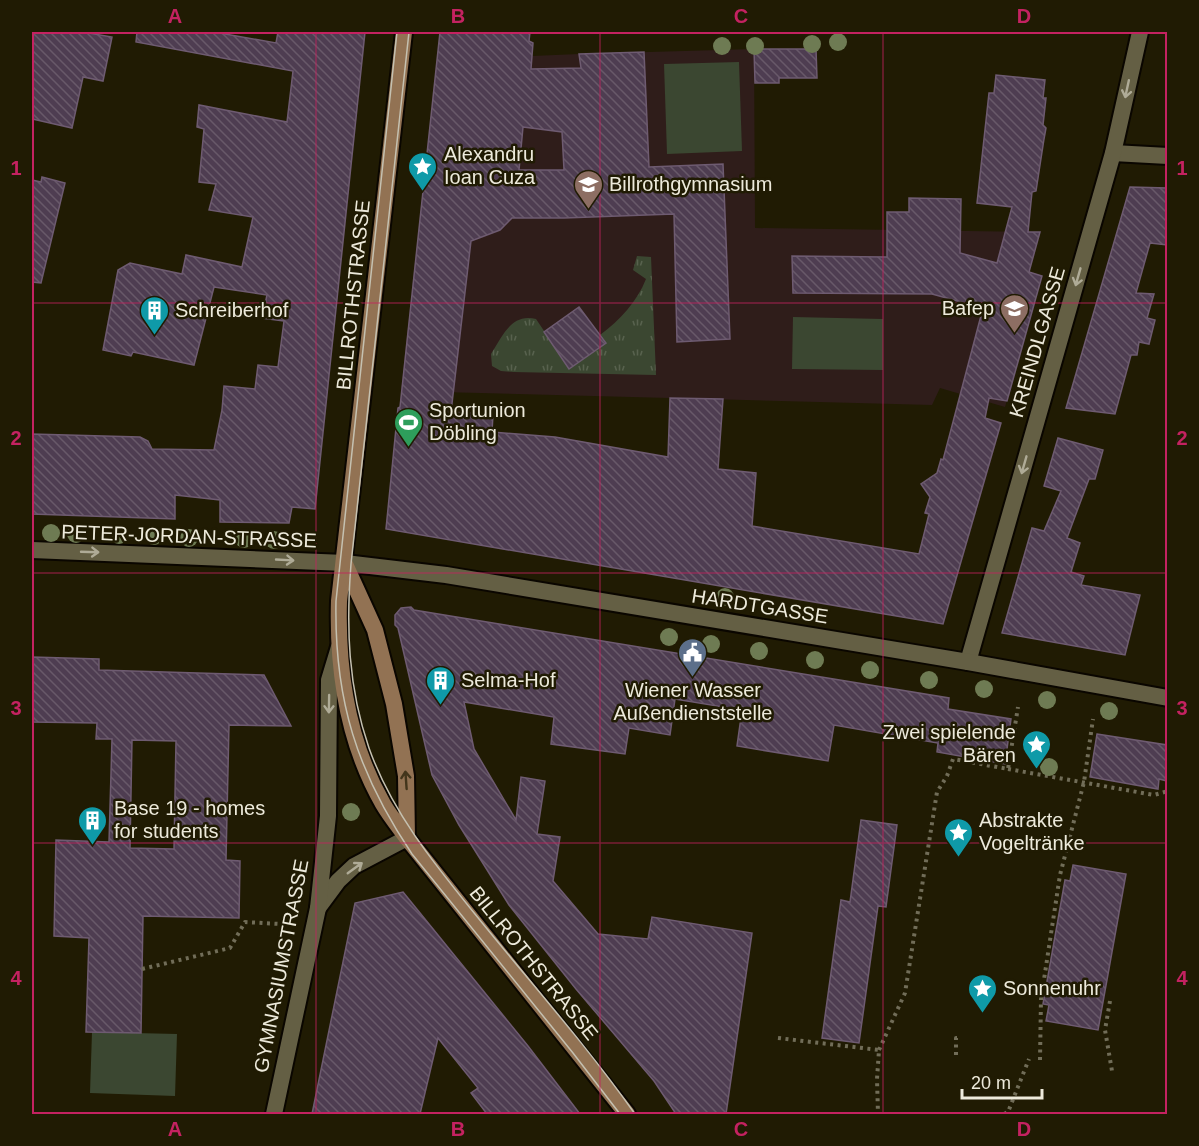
<svg xmlns="http://www.w3.org/2000/svg" width="1199" height="1146" viewBox="0 0 1199 1146" font-family="Arial,sans-serif">
<style>
.education{fill:#2f1d1a}
.grass{fill:url(#grass-tufts)}
.pitch{fill:#3b4731}
.building{fill:url(#building-back-hatch);stroke:#6e5b71;stroke-width:1.5;fill-rule:evenodd}
.lines{fill:none;stroke-linecap:round;stroke-linejoin:round}
.minor-casing{stroke:#0a0600;stroke-width:20}
.tertiary-casing{stroke:#0a0600;stroke-width:20}
.secondary-casing{stroke:#0a0600;stroke-width:20}
.path{stroke:#716d58;stroke-width:4;stroke-dasharray:3 4.5;stroke-linecap:butt}
.minor{stroke:#645f44;stroke-width:16}
.tertiary{stroke:#645f44;stroke-width:16}
.secondary{stroke:#927253;stroke-width:16}
.tram{stroke:#c5c1b1;stroke-width:1.5}
.tree{fill:#6e7b53}
.oneway{stroke:#afab97}
.oneway2{stroke:#42351b}
.grid{fill:none;stroke:#c42261;stroke-width:1.5;stroke-opacity:0.55}
.labels{text-anchor:middle;stroke-width:5;stroke-linejoin:round;paint-order:stroke}
.poi-label{font-size:20px;fill:#edeadb;stroke:#201b03;text-anchor:start}
.street-label{font-size:20px;fill:#edeadb;stroke:#201b03}
.neatline{fill:none;stroke:#c42261;stroke-width:2}
.grid-label{font-size:20px;text-anchor:middle;font-weight:bold;fill:#c42261}
</style>
<defs>
<pattern id="grass-tufts" width="24" height="20" patternUnits="userSpaceOnUse" patternTransform="scale(1.5)"><rect width="24" height="20" fill="#3b4731"/><path d="M3 7l-1-3M5 7V3M7 7l1-3M15 17l-1-3M17 17v-4M19 17l1-3" fill="none" stroke="#58624e"/></pattern>
<pattern id="building-back-hatch" width="6" height="6" patternUnits="userSpaceOnUse" patternTransform="scale(1.5)"><rect width="6" height="6" fill="#4e3d51"/><path d="M-1 5l2 2M0 0l6 6M5-1l2 2" fill="none" stroke="#685969"/></pattern>
</defs>
<rect width="100%" height="100%" fill="#201b03"/>
<polygon class="education" points="754,49 755,228 1040,232 1029,272 1042,276 1005,407 940,388 932,405 401,391 437,60 579,54"/>
<path class="grass" d="M637,256L651,257L656,375L514,372L501,371L492,366L491,354C503,336 511,313 536,319L569,368L605,343L600,335C620,320 637,302 646,279L633,270Z"/>
<g class="pitch">
<polygon points="739,62 742,151 667,154 664,64"/>
<polygon points="793,317 883,319 883,370 792,369"/>
<polygon points="92,1032 177,1034 175,1096 90,1093"/>
</g>
<g class="building">
<polygon points="32,32 83,32 112,37 103,81 83,77 72,128 32,119"/>
<polygon points="137,32 214,32 276,43 278,32 365,32 315,509 292,507 289,523 220,522 220,500 175,495 175,519 32,514 32,434 140,437 148,441 152,449 214,450 222,410 224,386 255,389 258,365 278,367 284,321 262,318 267,295 214,287 194,365 133,352 131,356 103,350 118,270 130,263 182,274 186,255 242,267 253,217 209,210 216,184 199,182 204,129 197,127 199,105 287,122 293,71 136,42"/>
<path d="M440,32H530L529,41L533,43L531,69L581,68L579,54L644,52L649,167L723,164L730,339L677,342L674,214L564,218H512L500,230L471,241L451,412L493,414L492,432L555,437L668,457L670,398L723,399L718,469L756,473L752,526L919,554L929,514L925,513L930,497L921,484L937,473L941,459L943,460L983,308L932,294L793,293L792,256L887,257V212H909V198L961,199L960,253L997,263L1012,207L977,203L989,93H994L996,75L1045,80L1043,98H1046L1043,125L1046,128L1044,139L1036,191L1032,192L1028,232H1040L1029,272L1042,276L1007,401L989,398L985,418L1001,423L943,624L386,529L398,408L400,407ZM523,127L562,132L564,170H519Z"/>
<polygon points="754,49 816,49 817,78 779,78 779,83 755,83"/>
<polygon points="42,177 65,183 41,283 32,282 32,180 41,182"/>
<polygon points="1130,187 1167,188 1167,245 1150,243 1136,293 1154,294 1147,318 1155,320 1149,344 1139,342 1137,355 1131,355 1115,414 1066,408"/>
<polygon points="579,307 606,343 569,369 544,332"/>
<polygon points="1058,438 1103,450 1095,479 1089,479 1067,538 1080,543 1071,572 1084,576 1081,585 1140,595 1125,655 1002,633 1032,528 1044,531 1061,491 1044,486"/>
<polygon points="411,607 414,610 949,698 948,709 1011,719 1005,764 937,752 938,743 834,725 828,761 737,746 742,710 675,699 670,735 629,728 625,754 551,744 554,717 464,702 474,749 516,820 521,777 545,781 537,834 560,837 553,881 598,934 648,939 652,917 752,933 726,1114 676,1114 654,1081 576,989 509,905 459,825 432,775 398,628 395,625 395,615 401,608"/>
<path d="M32,657L99,659V670L264,675L291,726L229,725L226,860L240,861L239,918L143,916L141,1033L86,1032L89,938L54,936L56,840L109,842L112,739H96L97,723L32,722ZM132,740L176,741L174,849L130,848Z"/>
<polygon points="1097,734 1167,745 1167,781 1159,779 1158,789 1090,777"/>
<polygon points="861,820 897,825 886,907 878,906 859,1043 822,1038 841,900 850,902"/>
<polygon points="1073,865 1126,874 1098,1030 1046,1021 1049,1005 1043,1004 1065,880 1070,881"/>
<polygon points="403,892 528,1046 580,1114 487,1114 471,1093 478,1088 438,1038 420,1114 312,1114 355,903"/>
</g>
<g class="lines">
<defs>
<g id="minor">
<polyline points="1113,153 1168,156"/>
<polyline points="968,662 1113,153 1140,32"/>
</g>
<g id="tertiary">
<polyline points="32,550 345,563 446,575 968,662 1168,698"/>
<polyline points="318,908 338,881 354,866 407,838"/>
<polyline points="274,1114 318,908 328,816 329,680 339,647"/>
</g>
<g id="secondary">
<path d="M404,32L339,601C337,670 348,743 383,804C390,816 399,827 407,838L627,1114"/>
<polyline points="345,564 375,630 394,704 406,776 407,838"/>
</g>
</defs>
<use href="#minor" class="minor-casing"/>
<use href="#tertiary" class="tertiary-casing"/>
<use href="#secondary" class="secondary-casing"/>
<g class="path">
<polyline points="1008,769 1154,795 1168,791"/>
<polyline points="142,969 230,948 245,922 281,924"/>
<polyline points="1110,1001 1105,1030 1112,1071"/>
<polyline points="778,1038 879,1050 877,1079 878,1114"/>
<polyline points="879,1050 905,993 937,792 947,776 953,759 1008,769 1018,707"/>
<polyline points="956,1055 956,1038 961,1038"/>
<polyline points="1040,1060 1041,999 1060,875 1084,782 1093,719"/>
<polyline points="1004,1114 1008,1112 1029,1059"/>
</g>
<use href="#minor" class="minor"/>
<use href="#tertiary" class="tertiary"/>
<use href="#secondary" class="secondary"/>
<g class="tram">
<path d="M397,32L336,601C334,700 357,772 412,854L573,1053L620,1114"/>
<path d="M409,32L351,564C346,627 348,687 369,748C392,813 436,866 479,919C531,983 587,1046 635,1114"/>
</g>
</g>
<g class="tree">
<circle cx="838" cy="42" r="9"/>
<circle cx="812" cy="44" r="9"/>
<circle cx="722" cy="46" r="9"/>
<circle cx="755" cy="46" r="9"/>
<circle cx="51" cy="533" r="9"/>
<circle cx="76" cy="534" r="9"/>
<circle cx="119" cy="535" r="9"/>
<circle cx="154" cy="536" r="9"/>
<circle cx="189" cy="538" r="9"/>
<circle cx="244" cy="539" r="9"/>
<circle cx="274" cy="540" r="9"/>
<circle cx="725" cy="597" r="9"/>
<circle cx="669" cy="637" r="9"/>
<circle cx="711" cy="644" r="9"/>
<circle cx="759" cy="651" r="9"/>
<circle cx="815" cy="660" r="9"/>
<circle cx="870" cy="670" r="9"/>
<circle cx="929" cy="680" r="9"/>
<circle cx="984" cy="689" r="9"/>
<circle cx="1047" cy="700" r="9"/>
<circle cx="1109" cy="711" r="9"/>
<circle cx="1049" cy="767" r="9"/>
<circle cx="351" cy="812" r="9"/>
</g>
<defs><path id="oneway-shaft" d="M-6 0H5M1.5-3L5.5 0L1.5 3" fill="none" stroke-width="1.6" stroke-linecap="round" stroke-linejoin="round" transform="scale(1.5)"/></defs>
<g class="oneway">
<use href="#oneway-shaft" transform="translate(1127 89) rotate(102)"/>
<use href="#oneway-shaft" transform="translate(1078 277) rotate(106)"/>
<use href="#oneway-shaft" transform="translate(1024 465) rotate(106)"/>
<use href="#oneway-shaft" transform="translate(90 552) rotate(2)"/>
<use href="#oneway-shaft" transform="translate(285 560) rotate(3)"/>
<use href="#oneway-shaft" transform="translate(329 704) rotate(91)"/>
<use href="#oneway-shaft" transform="translate(355 868) rotate(-36)"/>
</g>
<use class="oneway2" href="#oneway-shaft" transform="translate(406 780) rotate(-94)"/>
<path class="grid" d="M316,32V1114M600,32V1114M883,32V1114M32,303H1168M32,573H1168M32,843H1168"/>
<defs>
<symbol id="sight-pin" viewBox="-11 -11 22 30"><path d="M0 17L-7.5 6A9.5 9.5 0 1 1 7.5 6Z" fill="#0f9aa8" stroke="#201b03"/><path d="M0-6L1.8-2.2L6-1.7L2.9 1.2L3.7 5.4L0 3.3L-3.7 5.4L-2.9 1.2L-6-1.7L-1.8-2.2Z" fill="#fff"/></symbol>
<symbol id="school-pin" viewBox="-11 -11 22 30"><path d="M0 17L-7.5 6A9.5 9.5 0 1 1 7.5 6Z" fill="#8d6e63" stroke="#201b03"/><path d="M0-5L7-2L0 1L-7-2ZM-4 1L0 2.5L4 1V4Q0 6-4 4Z" fill="#fff"/></symbol>
<symbol id="building-pin" viewBox="-11 -11 22 30"><path d="M0 17L-7.5 6A9.5 9.5 0 1 1 7.5 6Z" fill="#0f9aa8" stroke="#201b03"/><path d="M-4-6H4V6H1V3H-1V6H-4ZM-2.5-4.3h1.7v1.8h-1.7ZM.8-4.3h1.7v1.8H.8ZM-2.5-1h1.7V.8h-1.7ZM.8-1h1.7V.8H.8Z" fill="#fff"/></symbol>
<symbol id="stadium-pin" viewBox="-11 -11 22 30"><path d="M0 17L-7.5 6A9.5 9.5 0 1 1 7.5 6Z" fill="#2e9e5b" stroke="#201b03"/><path d="M0-5a6.5 5 0 1 0 0 10a6.5 5 0 1 0 0-10ZM-3.5-1.8h7v3.6h-7Z" fill="#fff"/></symbol>
<symbol id="civic-pin" viewBox="-11 -11 22 30"><path d="M0 17L-7.5 6A9.5 9.5 0 1 1 7.5 6Z" fill="#5c6f8a" stroke="#201b03"/><path d="M-.6-6.5H3V-4.5H.6V-3L4-1V1h2V6H-6V1h2V-1L-.6-3ZM-1.2 2.5V6h2.4V2.5Z" fill="#fff"/></symbol>
</defs>
<g fill-rule="evenodd">
<use href="#sight-pin" x="406" y="150" width="33" height="45"/>
<use href="#school-pin" x="572" y="168" width="33" height="45"/>
<use href="#school-pin" x="998" y="292" width="33" height="45"/>
<use href="#building-pin" x="138" y="294" width="33" height="45"/>
<use href="#stadium-pin" x="392" y="406" width="33" height="45"/>
<use href="#civic-pin" x="676" y="636" width="33" height="45"/>
<use href="#building-pin" x="424" y="664" width="33" height="45"/>
<use href="#sight-pin" x="1020" y="728" width="33" height="45"/>
<use href="#building-pin" x="76" y="804" width="33" height="45"/>
<use href="#sight-pin" x="942" y="816" width="33" height="45"/>
<use href="#sight-pin" x="966" y="972" width="33" height="45"/>
</g>
<g class="labels">
<g class="poi-label">
<text x="444" y="161">Alexandru<tspan x="444" dy="23">Ioan Cuza</tspan></text>
<text x="609" y="191">Billrothgymnasium</text>
<text x="994" y="315" text-anchor="end">Bafep</text>
<text x="175" y="317">Schreiberhof</text>
<text x="429" y="417">Sportunion<tspan x="429" dy="23">Döbling</tspan></text>
<text x="461" y="687">Selma-Hof</text>
<text x="693" y="697" text-anchor="middle">Wiener Wasser<tspan x="693" dy="23">Außendienststelle</tspan></text>
<text x="1016" y="739" text-anchor="end">Zwei spielende<tspan x="1016" dy="23">Bären</tspan></text>
<text x="114" y="815">Base 19 - homes<tspan x="114" dy="23">for students</tspan></text>
<text x="979" y="827">Abstrakte<tspan x="979" dy="23">Vogeltränke</tspan></text>
<text x="1003" y="995">Sonnenuhr</text>
</g>
<g class="street-label">
<text transform="translate(353 295) rotate(-84)" y="7">BILLROTHSTRASSE</text>
<text transform="translate(1037 342) rotate(-74)" y="7">KREINDLGASSE</text>
<text transform="translate(189 536) rotate(2)" y="7">PETER-JORDAN-STRASSE</text>
<text transform="translate(760 606) rotate(9)" y="7">HARDTGASSE</text>
<text transform="translate(534 963) rotate(51)" y="7">BILLROTHSTRASSE</text>
<text transform="translate(281 966) rotate(-79)" y="7">GYMNASIUMSTRASSE</text>
</g>
</g>
<rect width="1199" height="1146" fill="none" stroke="#201b03" stroke-width="66"/>
<path d="M962 1089v9h80v-9" fill="none" stroke="#edeadb" stroke-width="3"/>
<text x="971" y="1089" font-size="18" fill="#edeadb" stroke="#201b03" stroke-width="4.5" paint-order="stroke">20 m</text>
<rect x="33" y="33" width="1133" height="1080" class="neatline"/>
<g class="grid-label">
<text x="175" y="23">A</text>
<text x="458" y="23">B</text>
<text x="741" y="23">C</text>
<text x="1024" y="23">D</text>
<text x="16" y="175">1</text>
<text x="1182" y="175">1</text>
<text x="16" y="445">2</text>
<text x="1182" y="445">2</text>
<text x="16" y="715">3</text>
<text x="1182" y="715">3</text>
<text x="16" y="985">4</text>
<text x="1182" y="985">4</text>
<text x="175" y="1136">A</text>
<text x="458" y="1136">B</text>
<text x="741" y="1136">C</text>
<text x="1024" y="1136">D</text>
</g>
</svg>
